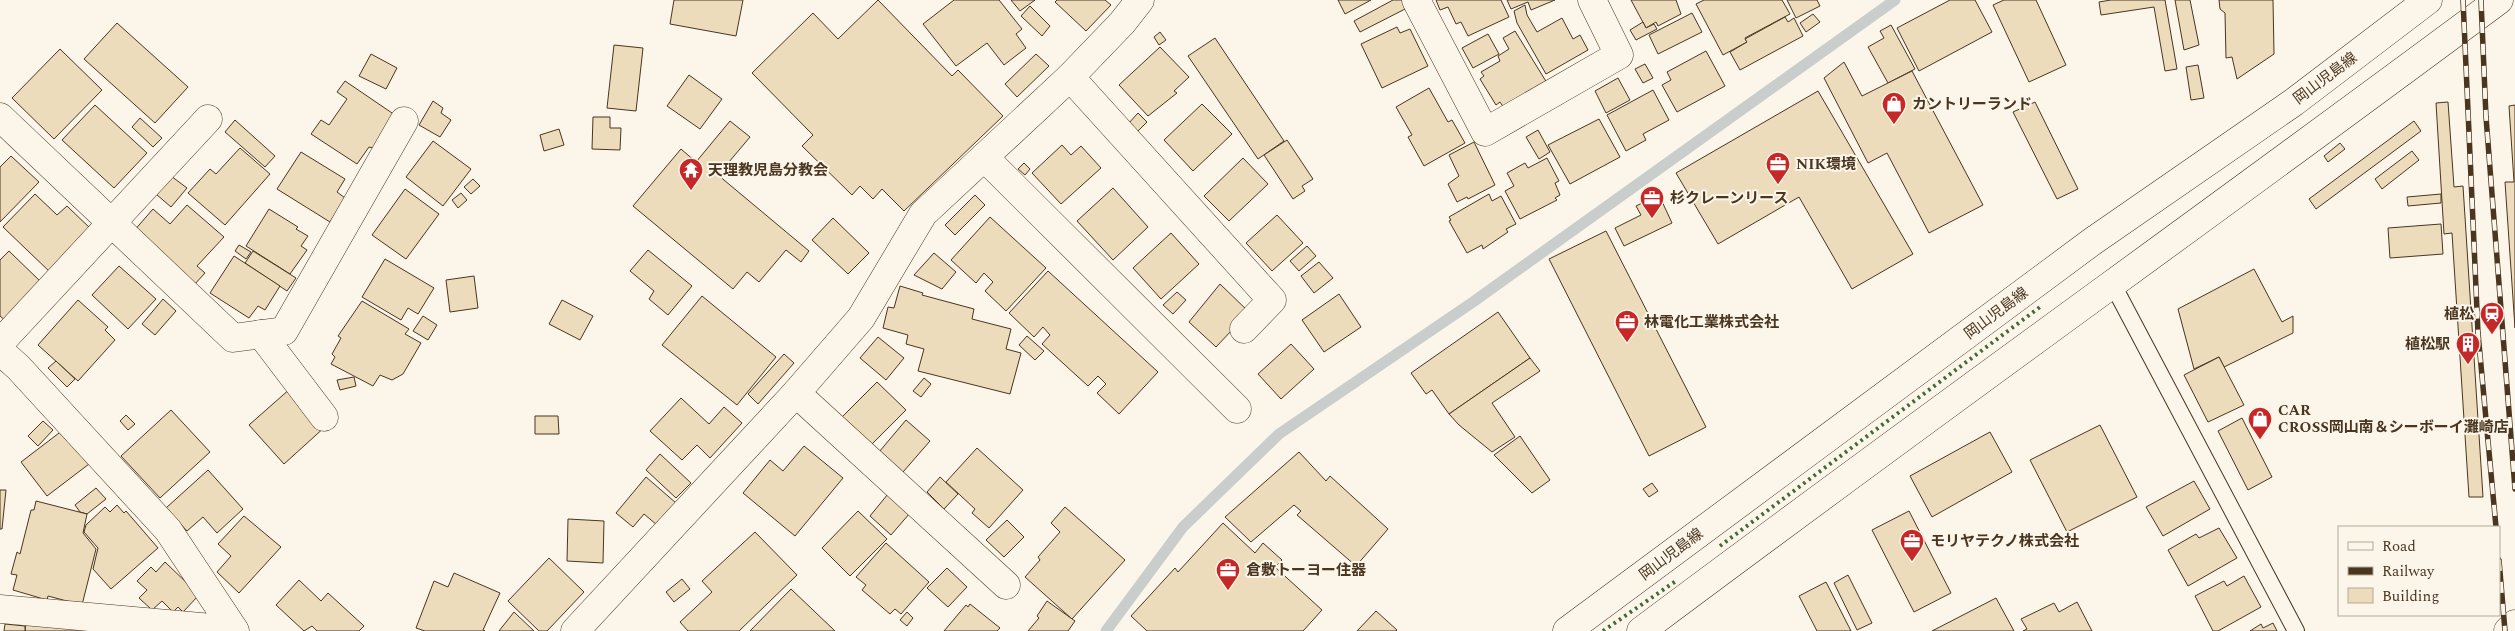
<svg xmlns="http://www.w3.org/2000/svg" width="2515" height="631" viewBox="0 0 2515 631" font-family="Spectral,'Noto Sans JP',serif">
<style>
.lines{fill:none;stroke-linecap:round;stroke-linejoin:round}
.stream{stroke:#c9cecd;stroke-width:11}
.building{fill:#ecdcbc;stroke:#4a3520}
.service-casing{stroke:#4a3520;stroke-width:18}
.minor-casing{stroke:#4a3520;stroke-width:29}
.primary-casing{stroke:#4a3520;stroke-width:29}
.service{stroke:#fbf6e9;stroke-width:16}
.minor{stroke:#fbf6e9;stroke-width:28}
.primary{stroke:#fbf6e9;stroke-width:28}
.rail-casing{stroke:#4a3520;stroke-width:5.5}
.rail{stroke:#fbf6e9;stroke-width:4;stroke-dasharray:11;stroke-linecap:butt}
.hedge{stroke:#436837;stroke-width:4;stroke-dasharray:2.5 4;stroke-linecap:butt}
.labels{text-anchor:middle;stroke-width:4;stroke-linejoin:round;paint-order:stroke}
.street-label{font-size:15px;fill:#4a3520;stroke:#fbf6e9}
.poi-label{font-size:15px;font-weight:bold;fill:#4a3520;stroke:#fbf6e9;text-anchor:start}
</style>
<rect width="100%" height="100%" fill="#fbf6e9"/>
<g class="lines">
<polyline class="stream" points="1106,631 1183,527 1279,434 1473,302 1895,0"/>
</g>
<g class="building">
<polygon points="674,0 743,0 736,36 670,24"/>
<polygon points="878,0 952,76 958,70 1003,116 904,211 882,189 873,199 860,186 852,195 802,146 813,135 752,73 813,13 838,39"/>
<polygon points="954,0 999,0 1022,29 1016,34 1026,48 1004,65 987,43 956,66 923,24"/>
<polygon points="1011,0 1035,0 1020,11"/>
<polygon points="1057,0 1105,0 1111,5 1086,31 1055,2"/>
<polygon points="1338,0 1371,0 1345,14"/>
<polygon points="1393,0 1403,0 1407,8 1360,32 1354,21"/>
<polygon points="1436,0 1501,0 1509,17 1468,36 1461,22 1456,24 1448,7 1440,10"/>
<polygon points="1507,0 1555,0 1531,10 1528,2 1511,9"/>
<polygon points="1631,0 1676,0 1681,14 1658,26 1656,22 1646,28"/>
<polygon points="1704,0 1782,0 1790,14 1745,38 1747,42 1723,55 1696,4"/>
<polygon points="1787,0 1817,0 1820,6 1796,18"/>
<polygon points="1950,0 1975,0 1992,32 1919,71 1897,28"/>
<polygon points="2004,0 2036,0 2066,65 2029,82 1993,5"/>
<polygon points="2111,0 2165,0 2177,69 2165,71 2154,7 2101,15 2099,2"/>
<polygon points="2175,0 2190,0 2199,45 2184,50"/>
<polygon points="2219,0 2273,0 2274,54 2237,79 2232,57 2226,58 2225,13 2220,9"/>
<polygon points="1525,5 1527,15 1537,32 1562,18 1573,39 1580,35 1588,50 1546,74 1517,23 1514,11"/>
<polygon points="1030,6 1050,26 1042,36 1021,16"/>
<polygon points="1692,13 1702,32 1658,54 1649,35"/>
<polygon points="1813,14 1820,22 1806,32 1800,23"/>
<polygon points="1785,17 1788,22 1794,18 1803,36 1740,70 1730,52 1747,42 1745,39"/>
<polygon points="1643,22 1646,28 1654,24 1657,29 1636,40 1630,30"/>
<polygon points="117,23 188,87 155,123 84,59"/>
<polygon points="1891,25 1915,69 1888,83 1868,47 1884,38 1880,31"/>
<polygon points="1397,27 1400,33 1410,29 1428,66 1382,88 1361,44"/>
<polygon points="1515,31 1547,83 1504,108 1500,102 1496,105 1480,79 1484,76 1481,72 1500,61 1498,56 1509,49 1503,38"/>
<polygon points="1160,32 1166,40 1159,45 1154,37"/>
<polygon points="1488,34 1499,54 1473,68 1462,48"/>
<polygon points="1215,38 1284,141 1258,159 1188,56"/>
<polygon points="614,45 643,48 636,111 607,108"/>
<polygon points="1160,47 1189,77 1174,91 1177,93 1148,116 1119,85"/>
<polygon points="60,49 102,90 54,139 12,98"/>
<polygon points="1706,51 1725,86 1677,112 1662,85 1671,80 1667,72"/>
<polygon points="371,54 397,68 386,89 359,76"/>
<polygon points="1036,54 1049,66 1017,97 1005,84"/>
<polygon points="1844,62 1862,96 1912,71 1983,205 1929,233 1887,153 1868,163 1824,78"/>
<polygon points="1645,64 1653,78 1643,83 1635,69"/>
<polygon points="2198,65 2204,98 2191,100 2186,67"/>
<polygon points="689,75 722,99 700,129 667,106"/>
<polygon points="1618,78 1630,100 1606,113 1595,91"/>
<polygon points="345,81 395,115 373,148 369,147 357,164 311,134 321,120 329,125 347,99 337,92"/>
<polygon points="1429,88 1448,122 1452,120 1465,143 1424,166 1408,137 1412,135 1396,107"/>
<polygon points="1653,90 1669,120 1643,134 1646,140 1626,151 1607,115"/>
<polygon points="1818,91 1913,254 1852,289 1799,197 1718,244 1676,173"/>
<polygon points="433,101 443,108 441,113 451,120 440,137 419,125"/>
<polygon points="2035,102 2078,189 2057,199 2013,112"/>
<polygon points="2448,102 2454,187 2463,186 2483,497 2469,497 2452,233 2444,234 2436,103"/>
<polygon points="1202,104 1232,134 1193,171 1164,140"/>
<polygon points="95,105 147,153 114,188 62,140"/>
<polygon points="2515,105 2515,328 2505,182 2514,182 2509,106"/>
<polygon points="1138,113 1147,122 1137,132 1128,124"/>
<polygon points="593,117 610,117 610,128 621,128 620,150 592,149"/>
<polygon points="140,118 162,138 153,147 132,127"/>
<polygon points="1599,119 1620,157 1570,184 1548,145"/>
<polygon points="235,120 275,156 265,167 225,132"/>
<polygon points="730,121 750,137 718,175 809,251 801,262 786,250 759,282 747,272 733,289 633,206 681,149 696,162"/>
<polygon points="2414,121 2421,131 2316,209 2309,199"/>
<polygon points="559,129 564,145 544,151 540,135"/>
<polygon points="1538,130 1550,152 1539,159 1526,137"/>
<polygon points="1287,140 1313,179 1302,186 1305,191 1293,199 1264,155"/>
<polygon points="433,141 471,169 443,206 406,177"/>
<polygon points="1474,142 1495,185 1468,199 1467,197 1457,202 1448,184 1459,176 1449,155"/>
<polygon points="2340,143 2345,149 2328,162 2324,156"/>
<polygon points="1062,145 1071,155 1081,146 1101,168 1061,204 1032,173"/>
<polygon points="240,148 270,174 225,225 188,193 210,169 216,174"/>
<polygon points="2412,151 2419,160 2382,189 2375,179"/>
<polygon points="301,152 345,179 337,192 345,198 330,222 277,189"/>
<polygon points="11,156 39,182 0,222 0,167"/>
<polygon points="1243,158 1268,184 1229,221 1204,196"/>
<polygon points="1547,158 1559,181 1555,183 1560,195 1555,198 1557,200 1520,219 1505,191 1514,186 1507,173 1525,163 1528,168"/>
<polygon points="1024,163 1030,169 1025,175 1018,169"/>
<polygon points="171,176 187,188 171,207 156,194"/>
<polygon points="473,179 480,186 471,194 464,187"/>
<polygon points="1113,188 1148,227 1113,260 1077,221"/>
<polygon points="405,189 439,214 406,259 372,235"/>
<polygon points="461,193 467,200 458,208 452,200"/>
<polygon points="35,194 57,215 67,206 93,231 51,273 3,227"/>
<polygon points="1489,194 1492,201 1501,196 1516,224 1506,229 1508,232 1483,249 1482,245 1467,253 1449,221 1451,220 1449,217"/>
<polygon points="2441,194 2441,203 2408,206 2407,197"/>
<polygon points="975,195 985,205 955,235 945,225"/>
<polygon points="1659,195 1672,223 1624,246 1615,228 1641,215 1636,206"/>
<polygon points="187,205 224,237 197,266 205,273 194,285 133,232 153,209 170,224"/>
<polygon points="269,209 298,227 296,229 308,236 301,246 307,250 290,274 246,246"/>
<polygon points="1277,215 1303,243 1272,271 1246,243"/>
<polygon points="990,217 1046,268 1006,311 985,291 993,282 984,273 976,283 951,260"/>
<polygon points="833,218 869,253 848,274 812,240"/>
<polygon points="2441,224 2443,254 2390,258 2388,228"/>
<polygon points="1606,231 1706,427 1649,456 1549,259"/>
<polygon points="1171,233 1199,264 1161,299 1133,268"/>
<polygon points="239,245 251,252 246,259 235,251"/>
<polygon points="1307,246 1316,256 1299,271 1290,261"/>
<polygon points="648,250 692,286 668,315 649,299 654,291 630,271"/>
<polygon points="9,251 42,283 6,321 0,316 0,260"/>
<polygon points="253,251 296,278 287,291 245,263"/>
<polygon points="934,253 956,272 942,289 914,275"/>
<polygon points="234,256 280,286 265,310 258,306 249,318 210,293"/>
<polygon points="385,259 434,288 418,314 408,308 401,320 362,297"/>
<polygon points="1319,262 1333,278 1314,293 1301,276"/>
<polygon points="119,266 156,299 128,329 92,295"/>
<polygon points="2254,269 2282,322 2293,316 2293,333 2224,367 2219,357 2194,369 2178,309"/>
<polygon points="1048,271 1158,372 1119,414 1097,393 1106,384 1098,376 1088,386 1042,344 1050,335 1043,327 1034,337 1009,313"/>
<polygon points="474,276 478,308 450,312 446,280"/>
<polygon points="1220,284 1249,312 1216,347 1189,322"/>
<polygon points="900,286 923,293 922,295 974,309 972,319 1011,329 1006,349 1021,353 1010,394 918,371 924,349 906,344 908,335 883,328 888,307 894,308"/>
<polygon points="1177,292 1186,300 1173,314 1163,305"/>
<polygon points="1339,294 1361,327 1324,352 1302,320"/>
<polygon points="702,296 776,357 737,405 662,345"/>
<polygon points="163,299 176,311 155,335 142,324"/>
<polygon points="78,300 108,327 105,330 115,340 78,381 38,345"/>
<polygon points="562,300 593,316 580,340 549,324"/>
<polygon points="362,301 409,329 405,334 421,343 403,374 392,380 380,375 373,386 331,364 335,357 332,354 341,338 338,336"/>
<polygon points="1498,312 1530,358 1449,414 1432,390 1426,394 1411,373"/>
<polygon points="423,316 437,325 428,340 413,331"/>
<polygon points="1027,336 1044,351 1035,360 1019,345"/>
<polygon points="878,337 904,358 886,380 860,358"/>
<polygon points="1291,344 1314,369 1281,399 1258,374"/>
<polygon points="784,354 794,363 758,404 748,394"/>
<polygon points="2219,357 2244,405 2208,422 2184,375"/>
<polygon points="1530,358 1540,371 1492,403 1515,437 1492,452 1459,425 1449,414"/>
<polygon points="56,361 75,379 67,387 48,368"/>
<polygon points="354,377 356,386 340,390 337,380"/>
<polygon points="924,378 931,384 921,397 913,391"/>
<polygon points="877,382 906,410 867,449 839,420"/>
<polygon points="291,388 326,426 284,464 249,425"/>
<polygon points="681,398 709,424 724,407 742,423 710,458 697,445 682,460 650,431"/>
<polygon points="171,410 210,452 160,498 121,456"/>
<polygon points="126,415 135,424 128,430 120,421"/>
<polygon points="535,416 558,416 559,434 535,434"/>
<polygon points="2242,418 2272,477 2248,490 2218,431"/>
<polygon points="906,420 930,441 903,472 879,452"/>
<polygon points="43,421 53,430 38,446 28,436"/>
<polygon points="2100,425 2137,497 2067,532 2030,460"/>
<polygon points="63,430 89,464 47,496 21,462"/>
<polygon points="1990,432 2012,472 1932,517 1910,476"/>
<polygon points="1520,436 1550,480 1532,493 1494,455"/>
<polygon points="804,446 843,478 795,536 743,493 770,460 783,471"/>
<polygon points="977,448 1023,490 989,528 972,513 975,509 946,482"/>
<polygon points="1299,452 1326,481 1330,476 1388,529 1356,566 1297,515 1301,511 1294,505 1251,542 1225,517"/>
<polygon points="660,454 691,483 676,498 646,470"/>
<polygon points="208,470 243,509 217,533 203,517 187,531 166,508"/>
<polygon points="646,477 676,503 657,525 644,514 633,527 616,513"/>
<polygon points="940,477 958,494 944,509 927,492"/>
<polygon points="2194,481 2210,509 2163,536 2146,507"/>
<polygon points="1652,483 1658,491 1649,497 1643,489"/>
<polygon points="96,488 106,499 87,514 80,512 75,505"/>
<polygon points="0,490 6,490 2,529 0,529"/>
<polygon points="888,494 910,513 891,535 870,516"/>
<polygon points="36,501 87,514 83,533 96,549 82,605 48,596 47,600 13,590 17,575 11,574 17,552 20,554 31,510 34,510"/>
<polygon points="117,505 124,513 126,511 158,548 111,589 93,569 98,548 84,532 86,525 105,507 110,512"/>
<polygon points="1065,507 1125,560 1072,619 1025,577 1040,560 1038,557 1060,532 1051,523"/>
<polygon points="858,511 887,539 850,576 822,548"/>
<polygon points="1909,511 1951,593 1914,612 1872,530"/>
<polygon points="244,516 281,547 239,593 217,572 231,556 218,544"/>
<polygon points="568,519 604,521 603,563 567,561"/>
<polygon points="1007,520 1024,537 1004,557 986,540"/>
<polygon points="1223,523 1255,553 1263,543 1282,560 1275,567 1322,610 1303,631 1147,631 1131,616 1175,568 1178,572"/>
<polygon points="2219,528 2237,558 2188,586 2168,550 2196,534 2199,538"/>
<polygon points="755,532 797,575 739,631 688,631 680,622 712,592 702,581"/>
<polygon points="886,543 929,582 901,614 895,609 890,614 862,590 866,585 856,577"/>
<polygon points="549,558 584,592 547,631 539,631 508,601"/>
<polygon points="165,562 191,587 190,589 198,596 183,612 178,607 173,612 162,601 152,610 139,598 147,590 137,581 151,567 156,572"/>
<polygon points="947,568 967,587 948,607 927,588"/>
<polygon points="454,573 500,593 483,630 485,631 425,631 416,628 434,581 448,587"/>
<polygon points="1848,575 1872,623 1857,630 1834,583"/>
<polygon points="2244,576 2261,607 2218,631 2213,631 2195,596 2224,581 2227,586"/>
<polygon points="682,579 690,589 674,602 666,592"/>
<polygon points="299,580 321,601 328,593 364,626 359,631 317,631 312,626 304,631 276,605"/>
<polygon points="1826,582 1851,631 1817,631 1799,596"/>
<polygon points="791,589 835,631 750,631"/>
<polygon points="1996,598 2014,631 1932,631"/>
<polygon points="1047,601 1075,621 1068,631 1028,631 1039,618 1037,616"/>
<polygon points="2077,602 2092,631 2023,631 2027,629 2021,619 2054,603 2059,612"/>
<polygon points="970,604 1000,628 997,631 944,631 966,605 968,607"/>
<polygon points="1376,611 1397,630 1396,631 1357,631"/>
<polygon points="514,612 534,631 499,631"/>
<polygon points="907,612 913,618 907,626 900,620"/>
<polygon points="26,623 83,627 83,631 25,631"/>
<polygon points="2273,623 2277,631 2250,631 2261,624 2263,628"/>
<polygon points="5,624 25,626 25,631 4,631"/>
</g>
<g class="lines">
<defs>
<polyline id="service" points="2112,283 2296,631"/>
<g id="minor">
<polyline points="1416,0 1485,132 1619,55 1592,0"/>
<polyline points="1070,77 1272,300 1244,329"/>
<polyline points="0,117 233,338 284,331 404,121"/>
<polyline points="984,157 1237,409"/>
<polyline points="261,334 324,417"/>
<polyline points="0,343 208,119"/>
<polyline points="0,351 18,367 168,530 235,631"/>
<polyline points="796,393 1006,585"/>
<polyline points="0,609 234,630"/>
<polyline points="575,631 796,393 861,318 923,214 1070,77 1122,23 1140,0"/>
<polyline points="2508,631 2515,624"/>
</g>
<g id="primary">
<polyline points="1567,631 2093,241 2294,102 2428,0"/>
<path d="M1641,631C1925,418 2214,212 2499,0"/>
</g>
</defs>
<use href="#service" class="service-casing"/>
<use href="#minor" class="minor-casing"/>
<use href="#primary" class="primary-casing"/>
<use href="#service" class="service"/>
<use href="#minor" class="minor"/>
<use href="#primary" class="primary"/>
<defs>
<g id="rail">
<polyline points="2463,0 2478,333 2496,527"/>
<polyline points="2481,0 2486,117 2515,489"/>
<polyline points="2499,560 2505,631"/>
</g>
</defs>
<use href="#rail" class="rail-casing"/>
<use href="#rail" class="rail"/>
<g class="hedge">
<polyline points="1720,546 2040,307"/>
<polyline points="1603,631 1676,581"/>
</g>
</g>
<defs>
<symbol id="shop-pin" viewBox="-11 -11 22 30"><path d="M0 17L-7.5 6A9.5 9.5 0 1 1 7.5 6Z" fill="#c62828" stroke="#fbf6e9"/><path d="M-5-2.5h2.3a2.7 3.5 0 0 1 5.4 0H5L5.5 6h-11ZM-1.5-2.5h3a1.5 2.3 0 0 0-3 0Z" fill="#fff"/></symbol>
<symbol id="office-pin" viewBox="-11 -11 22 30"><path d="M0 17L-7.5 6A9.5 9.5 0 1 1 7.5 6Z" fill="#c62828" stroke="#fbf6e9"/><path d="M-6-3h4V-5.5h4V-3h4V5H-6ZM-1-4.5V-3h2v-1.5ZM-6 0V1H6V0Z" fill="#fff"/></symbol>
<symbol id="temple-pin" viewBox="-11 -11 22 30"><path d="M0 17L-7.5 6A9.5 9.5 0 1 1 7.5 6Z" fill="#c62828" stroke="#fbf6e9"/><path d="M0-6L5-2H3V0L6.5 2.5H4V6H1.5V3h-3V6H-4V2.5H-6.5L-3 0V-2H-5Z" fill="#fff"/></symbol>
<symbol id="station-pin" viewBox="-11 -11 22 30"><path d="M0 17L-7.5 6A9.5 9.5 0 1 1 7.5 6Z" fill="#c62828" stroke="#fbf6e9"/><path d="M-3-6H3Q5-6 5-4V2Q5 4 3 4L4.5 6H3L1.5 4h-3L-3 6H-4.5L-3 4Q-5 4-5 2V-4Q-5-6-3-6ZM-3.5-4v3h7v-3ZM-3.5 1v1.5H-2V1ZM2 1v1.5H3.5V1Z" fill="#fff"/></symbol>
<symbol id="building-pin" viewBox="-11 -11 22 30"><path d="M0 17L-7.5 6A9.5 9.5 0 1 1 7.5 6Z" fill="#c62828" stroke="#fbf6e9"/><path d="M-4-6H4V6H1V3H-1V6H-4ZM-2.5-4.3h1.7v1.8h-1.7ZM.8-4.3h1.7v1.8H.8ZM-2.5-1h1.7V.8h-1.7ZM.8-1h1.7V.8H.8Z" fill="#fff"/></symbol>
</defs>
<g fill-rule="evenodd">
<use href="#shop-pin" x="1880" y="90" width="28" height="38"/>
<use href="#office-pin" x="1764" y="150" width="28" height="38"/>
<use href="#temple-pin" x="677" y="156" width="28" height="38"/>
<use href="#office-pin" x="1638" y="184" width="28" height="38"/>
<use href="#station-pin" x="2478" y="300" width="28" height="38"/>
<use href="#office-pin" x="1613" y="308" width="28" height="38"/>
<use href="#building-pin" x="2454" y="330" width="28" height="38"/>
<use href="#shop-pin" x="2246" y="405" width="28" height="38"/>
<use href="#office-pin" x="1898" y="527" width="28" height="38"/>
<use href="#office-pin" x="1214" y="556" width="28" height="38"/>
</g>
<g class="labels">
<g class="street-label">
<text transform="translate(2325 78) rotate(-37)" y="5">岡山児島線</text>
<text transform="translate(1996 313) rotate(-37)" y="5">岡山児島線</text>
<text transform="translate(1671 554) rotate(-37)" y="5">岡山児島線</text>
</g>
<g class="poi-label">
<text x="1912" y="109">カントリーランド</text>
<text x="1796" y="169">NIK環境</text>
<text x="708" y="175">天理教児島分教会</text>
<text x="1670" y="203">杉クレーンリース</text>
<text x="2474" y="319" text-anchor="end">植松</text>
<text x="1644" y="327">林電化工業株式会社</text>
<text x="2450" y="349" text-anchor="end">植松駅</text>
<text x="2278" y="415">CAR<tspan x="2278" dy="17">CROSS岡山南＆シーボーイ灘崎店</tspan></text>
<text x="1930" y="546">モリヤテクノ株式会社</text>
<text x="1246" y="575">倉敷トーヨー住器</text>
</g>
</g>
<rect x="2338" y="526" width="162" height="90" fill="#fbf6e9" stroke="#b4a999"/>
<rect x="2348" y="542" width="25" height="8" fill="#fbf6e9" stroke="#b4a999"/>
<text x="2382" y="551" font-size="15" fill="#4a3520">Road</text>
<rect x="2348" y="567" width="25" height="8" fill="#4a3520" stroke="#b4a999"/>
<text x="2382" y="576" font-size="15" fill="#4a3520">Railway</text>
<rect x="2348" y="588" width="25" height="15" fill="#ecdcbc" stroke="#b4a999"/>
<text x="2382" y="601" font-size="15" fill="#4a3520">Building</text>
</svg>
